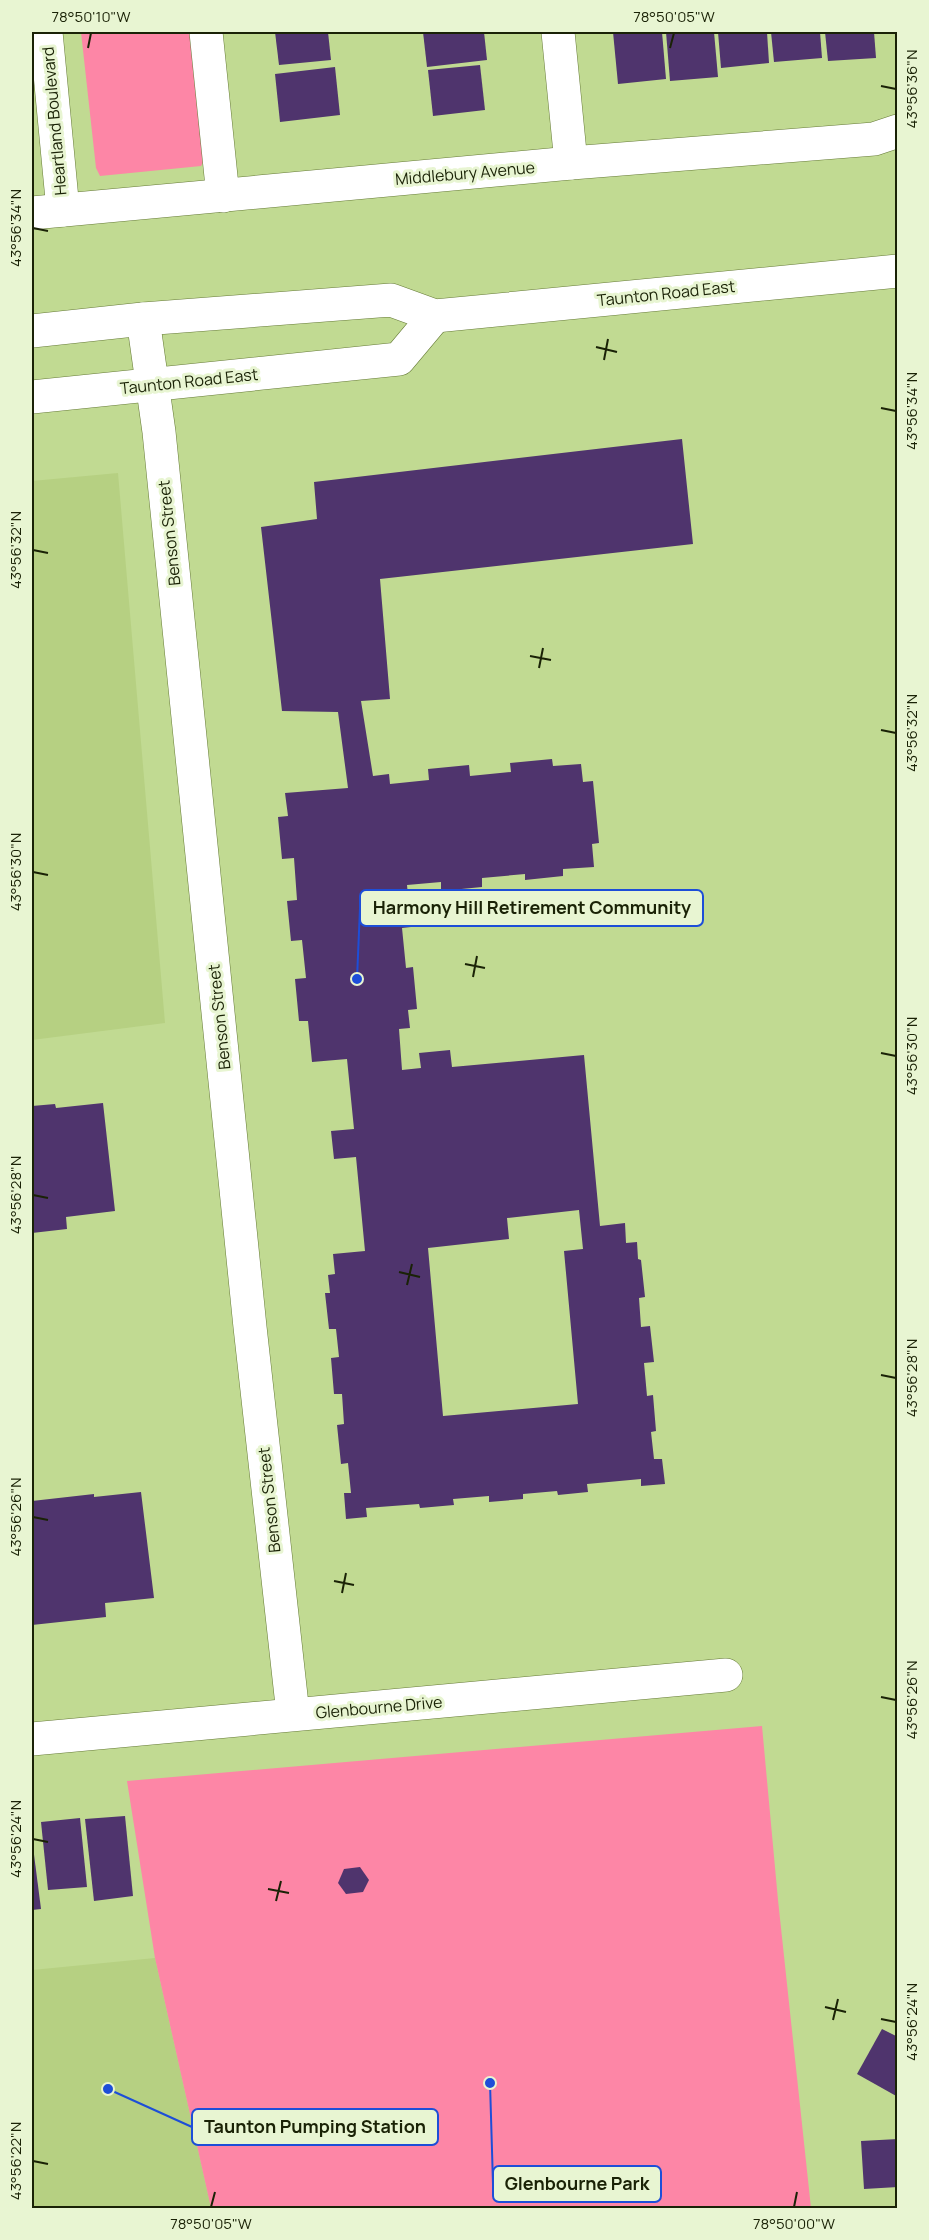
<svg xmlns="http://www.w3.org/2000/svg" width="929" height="2240" viewBox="0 0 929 2240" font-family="Manrope,sans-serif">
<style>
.built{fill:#b6d082}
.green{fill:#fd86a6}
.building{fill:#4f346d;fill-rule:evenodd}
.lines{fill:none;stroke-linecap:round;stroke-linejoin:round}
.minor-casing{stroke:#667b37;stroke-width:34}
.major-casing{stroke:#667b37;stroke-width:34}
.minor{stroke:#fff;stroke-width:33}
.major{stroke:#fff;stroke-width:33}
.ticks{fill:none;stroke:#1a2206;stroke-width:2}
.labels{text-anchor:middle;stroke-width:6;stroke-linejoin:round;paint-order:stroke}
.street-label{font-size:16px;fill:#1a2206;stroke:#e8f5d2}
.leader{fill:none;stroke:#1d4ed8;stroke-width:2}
.callout-dot{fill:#1d4ed8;stroke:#e8f5d2;stroke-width:2}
.callout{fill:#e8f5d2;stroke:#1d4ed8;stroke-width:2}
.callout-label{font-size:18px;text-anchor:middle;font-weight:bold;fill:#1a2206}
.neatline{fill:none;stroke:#1a2206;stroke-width:2}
.ticks-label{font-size:15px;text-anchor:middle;fill:#1a2206}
</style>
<rect width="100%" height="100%" fill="#c1da92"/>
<g class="built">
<polygon points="118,473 165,1023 32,1040 32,481"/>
<polygon points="155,1958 211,2208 32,2208 32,1970"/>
</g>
<g class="green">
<polygon points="81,32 194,32 206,157 201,166 100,176 96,168"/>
<polygon points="762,1726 778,1900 811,2208 211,2208 155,1958 127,1781"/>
</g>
<g class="building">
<polygon points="275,32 328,32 331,60 279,65"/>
<polygon points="423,32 484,32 487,60 427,67"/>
<polygon points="613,32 662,32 666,79 618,84"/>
<polygon points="666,32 714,32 718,77 670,81"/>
<polygon points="718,32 767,32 769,63 721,68"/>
<polygon points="771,32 820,32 822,58 774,62"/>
<polygon points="825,32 874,32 876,58 828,61"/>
<polygon points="480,65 485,110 433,116 428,70"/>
<polygon points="335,67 340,115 280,122 275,74"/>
<path d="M682,439L693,544L380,579L390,699L361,701L373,776L389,774L390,784L429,780L428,769L469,765L470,776L511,772L510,763L552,759L553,766L581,764L583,782L593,781L599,843L592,844L594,867L563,869V876L525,880V874L482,878V887L441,891V882L407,885L411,927L402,928L406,968L413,967L417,1009L408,1010L410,1028L399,1029L402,1070L421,1068L419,1053L450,1050L452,1067L584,1055L600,1226L625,1223L626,1243L637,1242L638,1259L641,1260L645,1297L639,1298L641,1327L650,1326L654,1362L644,1363L647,1396L653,1395L656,1431L651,1432L654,1459H662L665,1484L641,1486V1479L587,1484L588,1492L558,1495L557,1491L523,1494V1499L489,1502V1496L453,1499L454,1505L420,1508L419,1504L366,1508L367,1517L346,1519L344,1493H351L348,1463L341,1464L337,1425L344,1424L342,1394H334L331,1358L339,1357L336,1329H329L325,1293H330L328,1275L335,1274L333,1254L365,1251L356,1157L334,1159L331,1131L354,1129L347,1059L312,1062L308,1021H299L295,979L306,978L302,940L291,941L287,901L297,900L294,858L282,859L278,817L288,816L285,793L348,788L338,712L282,711L261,527L317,519L314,482ZM579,1210L583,1249L564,1251L578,1404L443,1416L428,1248L509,1239L507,1218Z"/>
<polygon points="103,1103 115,1211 66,1217 67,1229 32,1233 32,1106 55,1104 56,1108"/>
<polygon points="141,1492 154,1598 105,1603 106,1617 32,1625 32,1501 94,1494 94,1497"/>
<polygon points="125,1816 133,1896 94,1901 85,1819"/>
<polygon points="80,1818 87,1887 48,1890 41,1822"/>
<polygon points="32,1839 41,1909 32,1910"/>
<polygon points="360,1867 369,1880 363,1892 346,1894 338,1883 344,1869"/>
<polygon points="882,2029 898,2037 898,2097 857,2074"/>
<polygon points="898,2139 898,2187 864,2189 861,2141"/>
</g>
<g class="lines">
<defs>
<g id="minor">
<polyline points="46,32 63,210"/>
<polyline points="206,32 223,196"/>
<polyline points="558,32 571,163"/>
<polyline points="32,213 571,163 874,139 898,131"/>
<polyline points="143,319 159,432 250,1327 293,1714"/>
<polyline points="32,1739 726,1675"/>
</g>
<g id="major">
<polyline points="32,331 143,319 391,300 435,316 898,271"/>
<polyline points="32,397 399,359 435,316"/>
</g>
</defs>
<use href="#minor" class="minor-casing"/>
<use href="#major" class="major-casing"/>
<use href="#minor" class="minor"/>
<use href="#major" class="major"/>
</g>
<path class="ticks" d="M88,48L91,33M670,48L674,33M881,86L896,89M33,228L48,231M596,347L617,352M604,360L608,339M881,408L896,411M33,550L48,553M530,656L551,660M539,668L543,648M881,730L896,733M33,872L48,875M465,964L485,968M473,977L477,956M881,1053L896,1056M33,1195L48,1198M399,1272L420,1277M407,1285L412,1264M881,1375L896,1378M33,1517L48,1520M334,1581L354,1585M342,1593L346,1573M881,1697L896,1700M33,1839L48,1842M268,1889L289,1893M276,1901L281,1881M825,2007L846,2012M881,2019L896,2022M833,2020L838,1999M33,2161L48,2164M211,2207L215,2192M794,2207L797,2192"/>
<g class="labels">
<g class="street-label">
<text transform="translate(54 121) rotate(-95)" y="6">Heartland Boulevard</text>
<text transform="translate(465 173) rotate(-5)" y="6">Middlebury Avenue</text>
<text transform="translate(666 293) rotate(-6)" y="6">Taunton Road East</text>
<text transform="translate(189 381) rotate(-6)" y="6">Taunton Road East</text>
<text transform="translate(169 533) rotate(-96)" y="6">Benson Street</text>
<text transform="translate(219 1017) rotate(-96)" y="6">Benson Street</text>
<text transform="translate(269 1500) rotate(-96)" y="6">Benson Street</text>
<text transform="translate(379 1707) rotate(-5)" y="6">Glenbourne Drive</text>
</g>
</g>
<path class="leader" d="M357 979L360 908M108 2089L192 2127M490 2083L493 2184"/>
<g class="callout-dot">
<circle cx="357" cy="979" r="6"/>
<circle cx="108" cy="2089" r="6"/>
<circle cx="490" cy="2083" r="6"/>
</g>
<g class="callout">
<rect x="360" y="890" width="343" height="36" rx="6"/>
<rect x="192" y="2109" width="246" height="36" rx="6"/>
<rect x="493" y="2166" width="168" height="36" rx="6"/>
</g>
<g class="callout-label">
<text x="532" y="914">Harmony Hill Retirement Community</text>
<text x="315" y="2133">Taunton Pumping Station</text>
<text x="577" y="2190">Glenbourne Park</text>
</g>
<rect width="929" height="2240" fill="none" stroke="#e8f5d2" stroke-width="66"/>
<rect x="33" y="33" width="863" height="2174" class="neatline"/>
<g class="ticks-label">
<text x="91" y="22">78°50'10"W</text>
<text x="674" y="22">78°50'05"W</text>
<text transform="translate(912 89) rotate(-90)" y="5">43°56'36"N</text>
<text transform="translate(16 228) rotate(-90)" y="5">43°56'34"N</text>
<text transform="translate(912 411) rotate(-90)" y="5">43°56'34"N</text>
<text transform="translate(16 550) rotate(-90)" y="5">43°56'32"N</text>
<text transform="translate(912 733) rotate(-90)" y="5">43°56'32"N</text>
<text transform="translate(16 872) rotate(-90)" y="5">43°56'30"N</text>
<text transform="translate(912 1056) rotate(-90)" y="5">43°56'30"N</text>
<text transform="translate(16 1195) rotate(-90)" y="5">43°56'28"N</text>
<text transform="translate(912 1378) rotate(-90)" y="5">43°56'28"N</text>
<text transform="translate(16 1517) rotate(-90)" y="5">43°56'26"N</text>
<text transform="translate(912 1700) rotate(-90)" y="5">43°56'26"N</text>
<text transform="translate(16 1839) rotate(-90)" y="5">43°56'24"N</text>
<text transform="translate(912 2022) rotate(-90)" y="5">43°56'24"N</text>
<text transform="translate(16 2161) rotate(-90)" y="5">43°56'22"N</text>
<text x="211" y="2229">78°50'05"W</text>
<text x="794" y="2229">78°50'00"W</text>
</g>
</svg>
